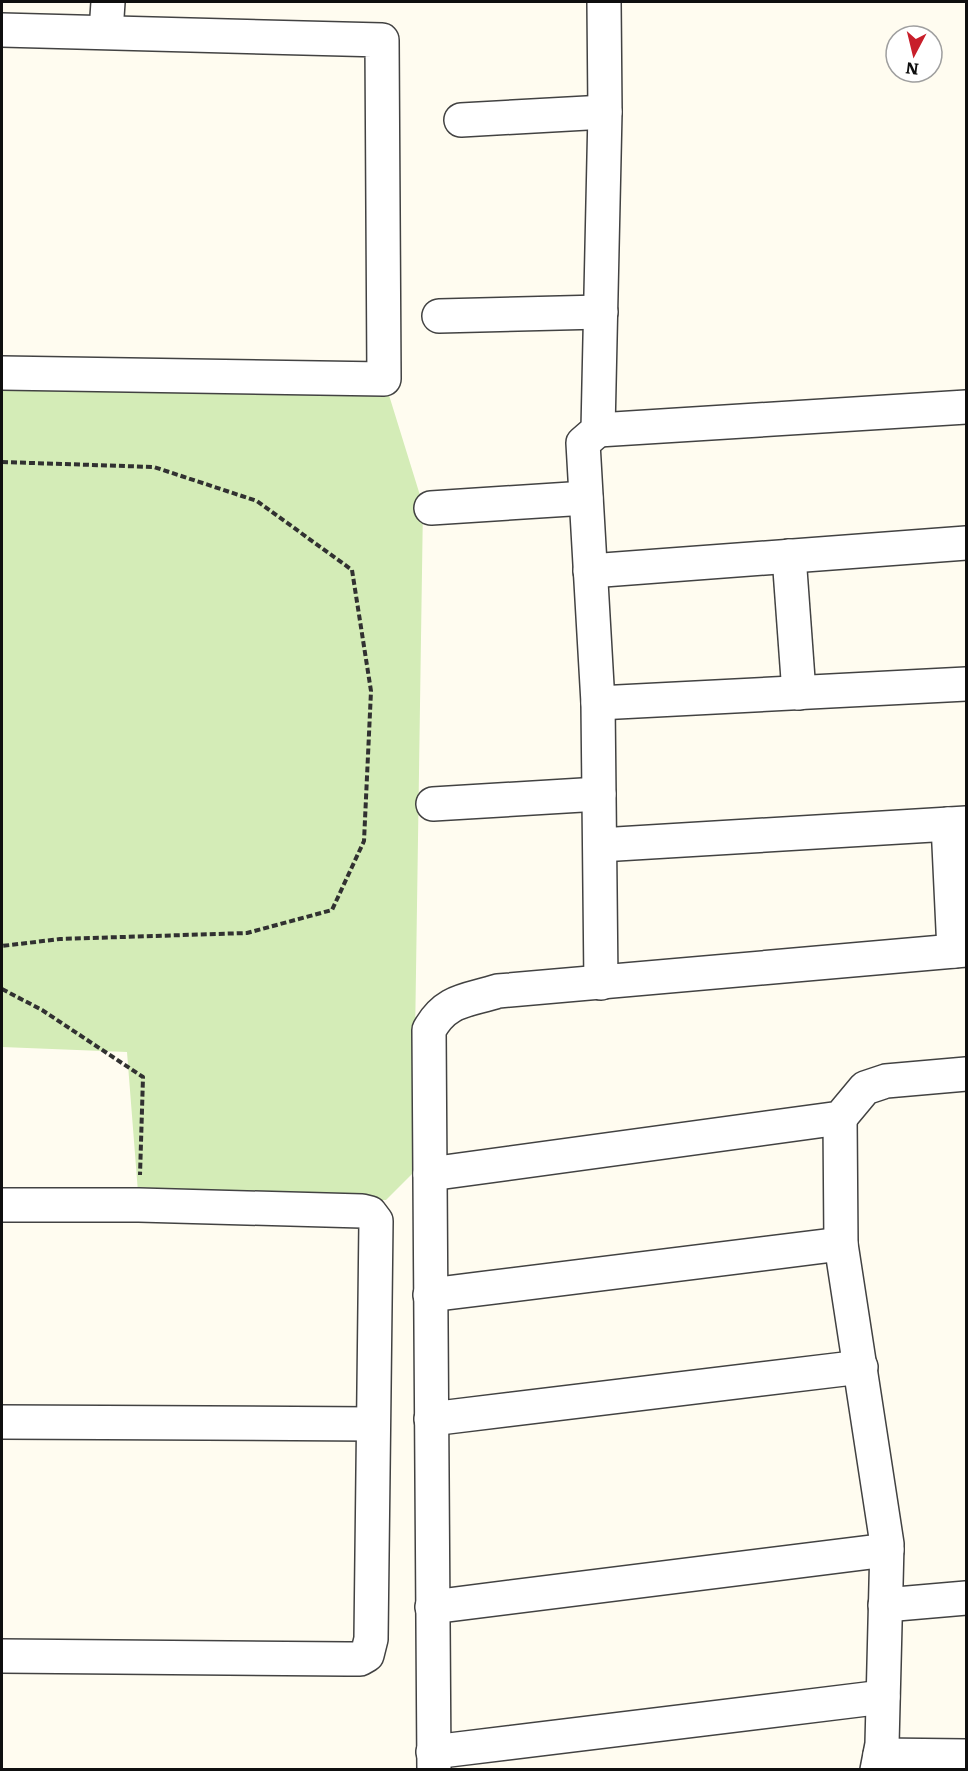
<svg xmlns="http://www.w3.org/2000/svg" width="968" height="1771" viewBox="0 0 968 1771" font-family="Literata,serif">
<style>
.green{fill:#d4ecb7}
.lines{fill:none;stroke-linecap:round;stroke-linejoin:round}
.minor-casing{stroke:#424242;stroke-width:36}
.path{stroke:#313131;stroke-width:4;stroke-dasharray:6 3;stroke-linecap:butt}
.minor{stroke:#fff;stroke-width:33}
</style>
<rect width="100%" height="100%" fill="#fffcf0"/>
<polygon class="green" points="2,373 384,379 423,505 413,1173 386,1200 139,1205 127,1052 2,1047"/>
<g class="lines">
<defs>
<g id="minor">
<polyline points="2,30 382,40 384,379 2,373"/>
<polyline points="106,32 108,2"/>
<polyline points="461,120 605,112"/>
<polyline points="439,316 601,312"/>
<polyline points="598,430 966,407"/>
<polyline points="431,508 586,498"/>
<polyline points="789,556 799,693"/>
<polyline points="590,571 966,543"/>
<polyline points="598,703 966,684"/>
<polyline points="433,804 599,794"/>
<polyline points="948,824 954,951"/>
<polyline points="600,845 966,823"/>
<polyline points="601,983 598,703 583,443 598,430 605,112 604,2"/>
<polyline points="840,1118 841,1244 887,1544 882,1744 877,1770"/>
<polyline points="430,1174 840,1118 865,1088 886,1081 966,1074"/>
<polyline points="2,1205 139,1205 362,1211 370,1213 376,1221 371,1639 367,1655 360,1659 347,1659 2,1656"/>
<polyline points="430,1295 841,1244"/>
<polyline points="431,1419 861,1367"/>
<polyline points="2,1422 373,1424"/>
<polyline points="885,1605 966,1598"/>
<polyline points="432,1607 887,1550"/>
<polyline points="433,1752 883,1697"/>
<polyline points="880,1755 966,1756"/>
<path d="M434,1770L429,1030C446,999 467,1001 498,991L966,950"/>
</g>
</defs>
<use href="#minor" class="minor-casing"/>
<g class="path">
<polyline points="2,462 154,467 257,501 352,570 371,691 364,841 332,910 247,933 60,939 2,946"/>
<polyline points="2,989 42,1010 143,1077 140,1175"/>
</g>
<use href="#minor" class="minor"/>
</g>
<rect width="968" height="1771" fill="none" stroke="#0f0f0f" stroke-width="6"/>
<g transform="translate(914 54) rotate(187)"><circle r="28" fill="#ffffff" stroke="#9f9f9f" stroke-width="1.5"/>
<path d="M0-4.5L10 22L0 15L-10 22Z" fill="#c81e2a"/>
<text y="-9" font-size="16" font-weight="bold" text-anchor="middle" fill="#0f0f0f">N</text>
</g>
</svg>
